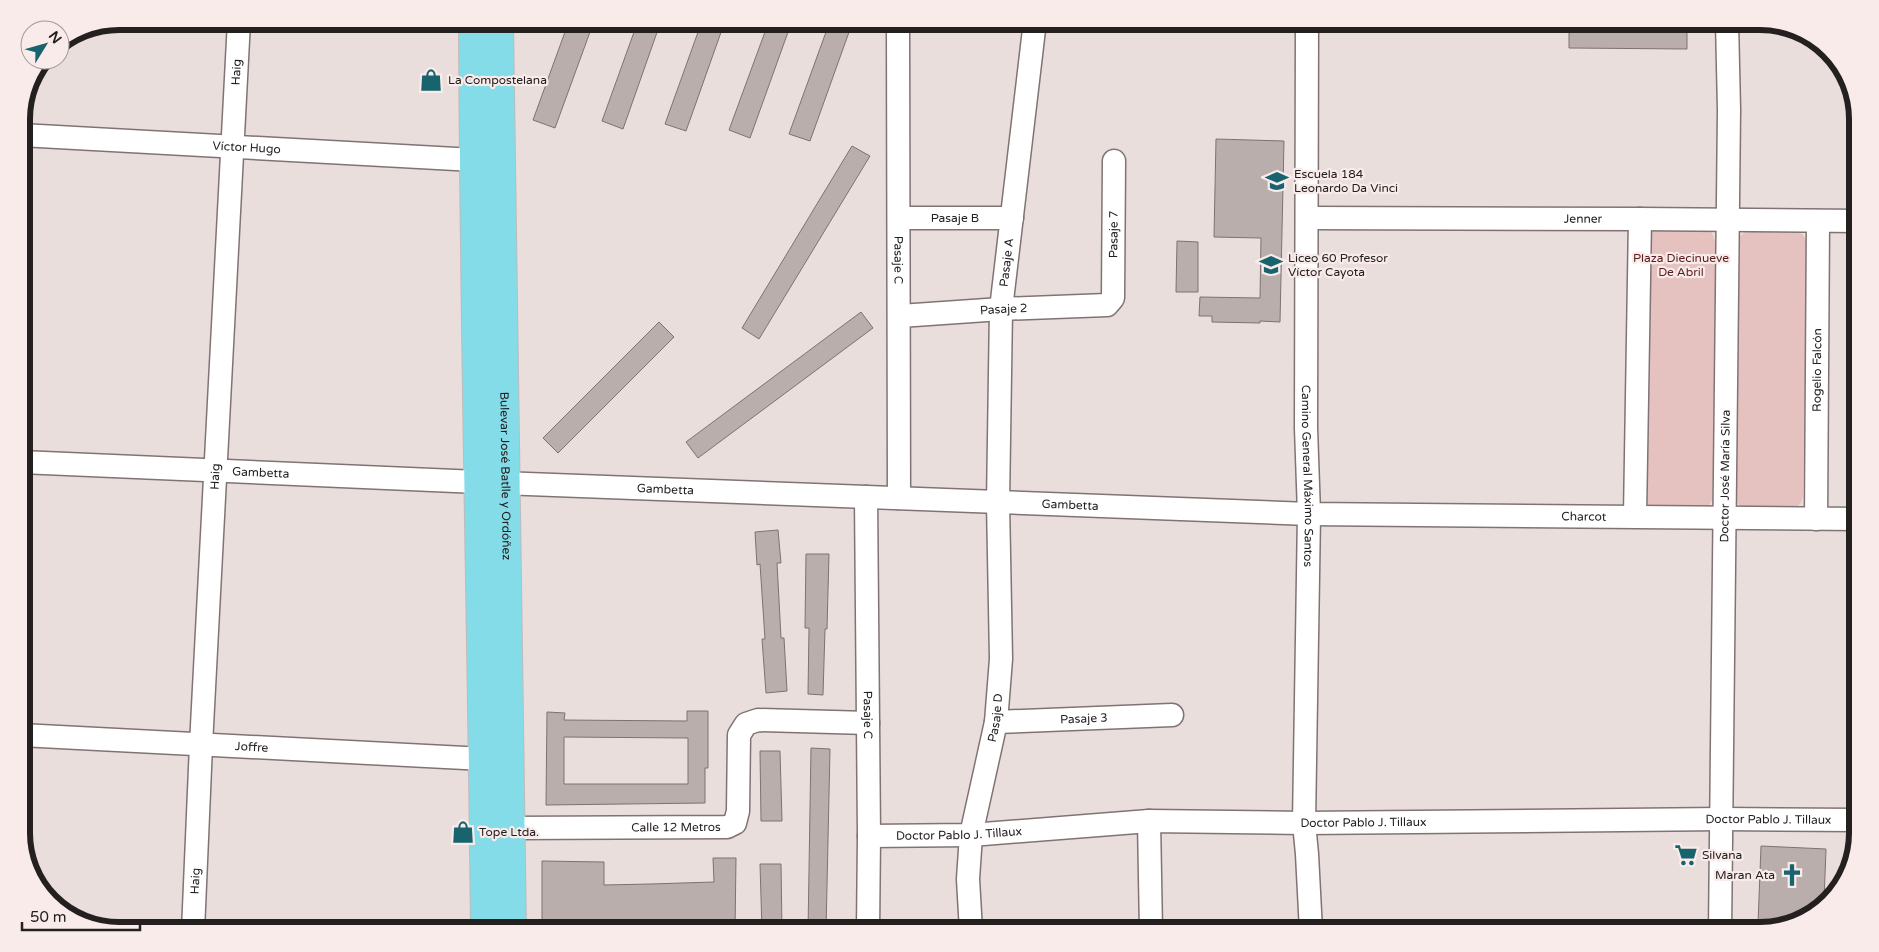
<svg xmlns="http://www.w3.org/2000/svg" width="1879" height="952" viewBox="0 0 1879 952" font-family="'Varela Round',sans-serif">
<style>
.green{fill:#e5c2bf}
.building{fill:#baaead;stroke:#7d7271;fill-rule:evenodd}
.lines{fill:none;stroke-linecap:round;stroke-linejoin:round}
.minor-casing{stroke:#7f7473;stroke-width:25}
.major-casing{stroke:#bdbcbc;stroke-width:30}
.minor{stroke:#fff;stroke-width:22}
.major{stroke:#85dce9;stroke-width:28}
.labels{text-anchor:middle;stroke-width:4.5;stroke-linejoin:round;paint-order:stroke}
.street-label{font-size:12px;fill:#242020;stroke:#f8ebea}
.poi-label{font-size:12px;fill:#242020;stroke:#f8ebea;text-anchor:start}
.park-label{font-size:12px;fill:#581d1d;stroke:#f8ebea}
.rim{fill:none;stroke:#242020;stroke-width:6}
</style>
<rect width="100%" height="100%" fill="#eadedd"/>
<g class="green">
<path d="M1656,228H1705L1712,233L1718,248L1714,494C1712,502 1709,506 1703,509L1649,507L1644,501L1650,232Z"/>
<path d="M1750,228C1770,228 1802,220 1808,245L1803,496L1801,503L1795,508L1746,509L1739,505L1735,499L1738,238Z"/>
</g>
<g class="building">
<polygon points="569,21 594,21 555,128 533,120"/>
<polygon points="638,21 661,21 623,129 602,121"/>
<polygon points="702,21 725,21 686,131 665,124"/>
<polygon points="769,21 792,21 750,138 729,130"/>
<polygon points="830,21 853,21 810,141 789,134"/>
<polygon points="1569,21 1687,21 1687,49 1569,48"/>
<polygon points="1216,139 1284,141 1280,322 1260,321 1260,323 1212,322 1212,316 1199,316 1200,297 1260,298 1261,238 1214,237"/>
<polygon points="852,146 870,156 759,339 742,328"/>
<polygon points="1177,241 1198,242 1198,292 1176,292"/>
<polygon points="861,312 873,328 698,458 686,442"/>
<polygon points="659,322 674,337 558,453 543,438"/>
<polygon points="778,530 781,563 777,563 781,638 784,638 787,691 766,693 762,639 765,639 760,564 757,565 755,532"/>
<polygon points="806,554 829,554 827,629 825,629 823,695 808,694 809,628 805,628"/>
<path d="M687,711H708V768H705V803L546,805L547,712L565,713L564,720L687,721ZM564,737L688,738V784H564Z"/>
<polygon points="811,748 830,749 826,931 808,931"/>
<polygon points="760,751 780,751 782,821 761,821"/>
<polygon points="1761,846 1826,849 1824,901 1809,917 1780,925 1758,924"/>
<polygon points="713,858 736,858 735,931 542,931 542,861 604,862 604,885 650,884 714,882"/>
<polygon points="760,864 781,864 782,931 762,931"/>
</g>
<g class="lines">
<defs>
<g id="minor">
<path id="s1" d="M898,21L899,498"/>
<path id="s2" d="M1307,21L1306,428L1309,514L1304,823L1307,854L1311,931"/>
<path id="s3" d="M21,135L474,160"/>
<path id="s4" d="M899,218H1012"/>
<path id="s5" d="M1308,218L1640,219L1858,221"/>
<path id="s6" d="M900,316L1001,309L1107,305L1113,298L1114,161"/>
<path id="s7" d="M21,462L478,482L1309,514L1858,519"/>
<path id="s8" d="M866,497L869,836L868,931"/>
<polyline points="1635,516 1640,219"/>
<path id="s9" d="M1816,519L1818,221"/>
<path id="s10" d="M996,722L1172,715"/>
<path id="s11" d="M21,735L484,759"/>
<polyline points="1149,821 1151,931"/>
<path id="s12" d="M511,828L727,827L735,823L738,811L739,735L746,724L758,720L868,723"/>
<path id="s13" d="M869,836L971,835L1149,821L1304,823L1722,819L1858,820"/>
<path id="s14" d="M193,931L201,745L239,21"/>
<path id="s15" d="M971,931L968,879L971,835L996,722L1001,659L998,503L1001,309L1035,21"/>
<path id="s16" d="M1720,931L1729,110L1727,21"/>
</g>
<g id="major">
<path d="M473,21C474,324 482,628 485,931"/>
<path id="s17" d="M499,21L512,931"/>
</g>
</defs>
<use href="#minor" class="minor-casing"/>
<use href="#major" class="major-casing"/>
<use href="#minor" class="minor"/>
<use href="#major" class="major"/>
</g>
<defs>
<symbol id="shop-bare" viewBox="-9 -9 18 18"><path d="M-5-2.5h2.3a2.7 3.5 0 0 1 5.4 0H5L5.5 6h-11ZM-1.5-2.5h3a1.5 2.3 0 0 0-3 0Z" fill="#17636e" stroke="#f8ebea" stroke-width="2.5" paint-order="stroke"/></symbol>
<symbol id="school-bare" viewBox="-9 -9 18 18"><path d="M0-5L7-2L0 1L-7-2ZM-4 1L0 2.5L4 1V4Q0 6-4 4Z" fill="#17636e" stroke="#f8ebea" stroke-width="2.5" paint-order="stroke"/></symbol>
<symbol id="supermarket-bare" viewBox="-9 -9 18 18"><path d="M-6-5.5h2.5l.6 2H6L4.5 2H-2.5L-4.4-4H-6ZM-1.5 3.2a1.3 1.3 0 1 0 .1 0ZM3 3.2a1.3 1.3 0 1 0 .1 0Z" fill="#17636e" stroke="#f8ebea" stroke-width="2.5" paint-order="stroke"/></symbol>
<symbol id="church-bare" viewBox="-9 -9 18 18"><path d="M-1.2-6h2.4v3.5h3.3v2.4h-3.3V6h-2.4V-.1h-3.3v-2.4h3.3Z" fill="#17636e" stroke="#f8ebea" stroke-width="2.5" paint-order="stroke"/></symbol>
</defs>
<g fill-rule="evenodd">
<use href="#shop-bare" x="415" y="64" width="32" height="32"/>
<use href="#school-bare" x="1261" y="165" width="32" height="32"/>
<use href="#school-bare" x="1255" y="249" width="32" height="32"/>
<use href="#shop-bare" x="447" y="816" width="32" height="32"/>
<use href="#supermarket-bare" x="1670" y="839" width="32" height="32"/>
<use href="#church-bare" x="1776" y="859" width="32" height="32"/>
</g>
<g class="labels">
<g class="street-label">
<text dy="4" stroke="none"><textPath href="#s14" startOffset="860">Haig</textPath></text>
<text dy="4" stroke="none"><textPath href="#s3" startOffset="226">Víctor Hugo</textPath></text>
<text dy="4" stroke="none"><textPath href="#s4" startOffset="56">Pasaje B</textPath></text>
<text dy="4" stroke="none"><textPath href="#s5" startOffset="275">Jenner</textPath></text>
<text dy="4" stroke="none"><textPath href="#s6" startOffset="280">Pasaje 7</textPath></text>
<text dy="4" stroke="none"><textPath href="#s1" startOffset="239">Pasaje C</textPath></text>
<text dy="4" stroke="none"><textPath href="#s15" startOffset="672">Pasaje A</textPath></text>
<text dy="4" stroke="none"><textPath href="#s6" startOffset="104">Pasaje 2</textPath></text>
<text dy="4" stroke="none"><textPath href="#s9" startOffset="149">Rogelio Falcón</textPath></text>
<text dy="4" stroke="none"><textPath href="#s7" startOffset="240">Gambetta</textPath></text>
<text dy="4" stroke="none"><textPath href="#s14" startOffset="455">Haig</textPath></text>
<text dy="4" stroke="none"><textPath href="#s17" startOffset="455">Bulevar José Batlle y Ordóñez</textPath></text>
<text dy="4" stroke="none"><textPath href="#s2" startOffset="455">Camino General Máximo Santos</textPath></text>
<text dy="4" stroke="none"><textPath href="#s16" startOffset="455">Doctor José María Silva</textPath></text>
<text dy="4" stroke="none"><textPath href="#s7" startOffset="645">Gambetta</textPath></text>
<text dy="4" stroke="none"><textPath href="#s7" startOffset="1050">Gambetta</textPath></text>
<text dy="4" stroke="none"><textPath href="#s7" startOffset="1564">Charcot</textPath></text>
<text dy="4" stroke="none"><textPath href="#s8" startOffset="218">Pasaje C</textPath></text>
<text dy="4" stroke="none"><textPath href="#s15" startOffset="216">Pasaje D</textPath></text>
<text dy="4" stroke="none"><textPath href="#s10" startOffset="88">Pasaje 3</textPath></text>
<text dy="4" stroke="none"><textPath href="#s11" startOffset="231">Joffre</textPath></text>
<text dy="4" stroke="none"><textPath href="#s13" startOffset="900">Doctor Pablo J. Tillaux</textPath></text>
<text dy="4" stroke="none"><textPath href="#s13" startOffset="495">Doctor Pablo J. Tillaux</textPath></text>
<text dy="4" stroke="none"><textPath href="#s12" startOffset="165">Calle 12 Metros</textPath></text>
<text dy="4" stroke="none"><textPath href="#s13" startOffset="90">Doctor Pablo J. Tillaux</textPath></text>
<text dy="4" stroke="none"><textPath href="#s14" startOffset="50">Haig</textPath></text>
</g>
<g class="poi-label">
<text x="448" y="84">La Compostelana</text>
<text x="1294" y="178">Escuela 184<tspan x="1294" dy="14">Leonardo Da Vinci</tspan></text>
<text x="1288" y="262">Liceo 60 Profesor<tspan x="1288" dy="14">Víctor Cayota</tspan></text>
<text x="479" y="836">Tope Ltda.</text>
<text x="1702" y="859">Silvana</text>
<text x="1775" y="879" text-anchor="end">Maran Ata</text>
</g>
<g class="park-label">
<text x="1681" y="262">Plaza Diecinueve<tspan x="1681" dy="14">De Abril</tspan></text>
</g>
</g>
<path d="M0 0H1879V952H0ZM119 30H1760A89 89 0 0 1 1849 119V833A89 89 0 0 1 1760 922H119A89 89 0 0 1 30 833V119A89 89 0 0 1 119 30Z" fill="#f8ebea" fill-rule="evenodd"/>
<path class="rim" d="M119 30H1760A89 89 0 0 1 1849 119V833A89 89 0 0 1 1760 922H119A89 89 0 0 1 30 833V119A89 89 0 0 1 119 30Z"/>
<g transform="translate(45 45) rotate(53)"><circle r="24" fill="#f8ebea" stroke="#a39a99"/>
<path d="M0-4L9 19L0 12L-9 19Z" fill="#17636e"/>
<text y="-8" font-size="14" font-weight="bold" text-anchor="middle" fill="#242020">N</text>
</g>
<path d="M22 922v8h118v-8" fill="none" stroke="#242020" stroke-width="2.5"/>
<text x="30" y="922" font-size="15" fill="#242020" stroke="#f8ebea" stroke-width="4" paint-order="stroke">50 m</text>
</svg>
